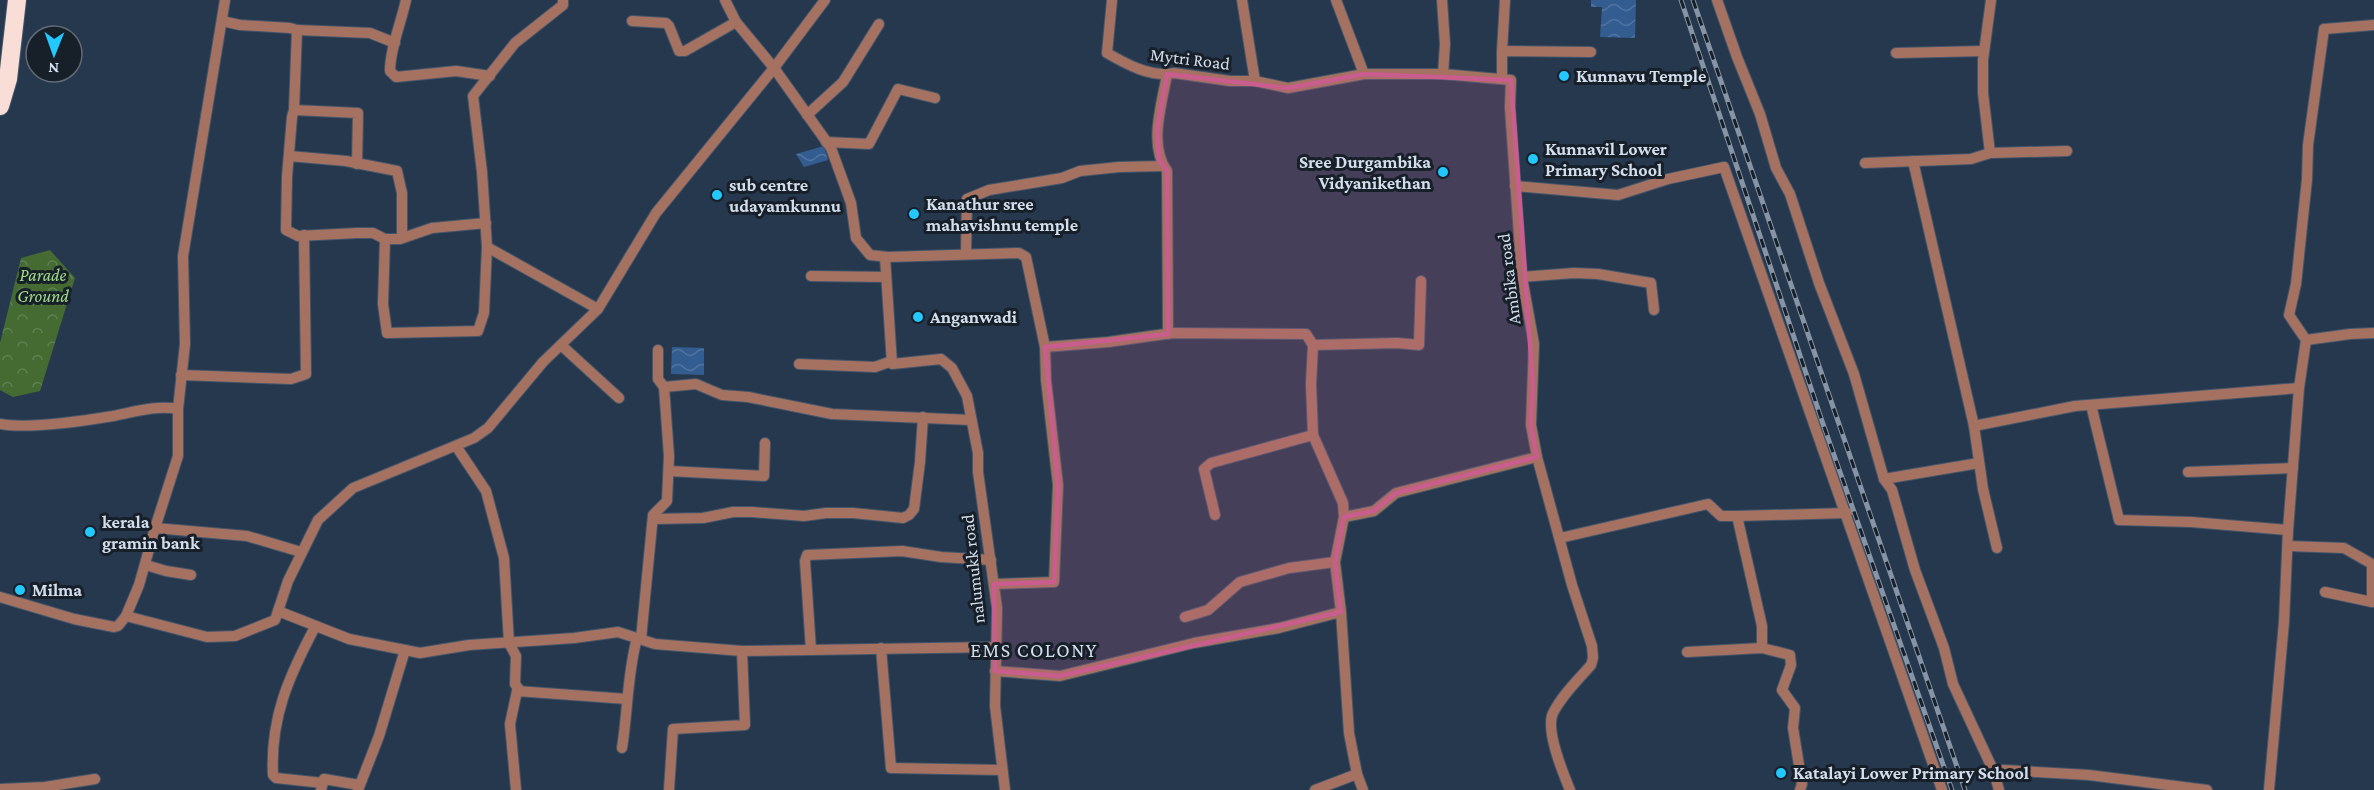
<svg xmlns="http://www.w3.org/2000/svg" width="2374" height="790" viewBox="0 0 2374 790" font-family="'Crimson Pro',serif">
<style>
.park{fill:url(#park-crowns)}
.water{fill:url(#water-waves)}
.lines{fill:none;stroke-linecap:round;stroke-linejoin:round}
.street-casing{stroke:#45566a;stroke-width:12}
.highway-casing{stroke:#45566a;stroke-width:20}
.street{stroke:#a57161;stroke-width:10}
.highway{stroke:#f8ded6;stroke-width:18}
.rail-casing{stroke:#8694a5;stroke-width:5}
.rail{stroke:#171f29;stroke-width:3;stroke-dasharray:9;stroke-linecap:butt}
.marked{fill:#c85d8e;fill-opacity:0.2;stroke:#c85d8e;stroke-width:4.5;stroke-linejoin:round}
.poi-dot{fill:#23c9fe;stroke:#171f29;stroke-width:2}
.labels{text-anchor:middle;stroke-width:6;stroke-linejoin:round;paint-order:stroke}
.street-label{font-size:18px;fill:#d3deec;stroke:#171f29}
.poi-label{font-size:18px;font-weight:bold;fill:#d3deec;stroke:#171f29;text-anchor:start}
.park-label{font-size:18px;font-style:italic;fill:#a0db87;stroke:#171f29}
.neighbourhood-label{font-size:20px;letter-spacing:1.5px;fill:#d3deec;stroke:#171f29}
</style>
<defs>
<pattern id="park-crowns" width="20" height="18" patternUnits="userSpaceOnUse" patternTransform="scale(1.5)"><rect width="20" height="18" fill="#456b33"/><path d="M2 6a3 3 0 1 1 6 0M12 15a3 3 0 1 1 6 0" fill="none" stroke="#5f8051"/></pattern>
<pattern id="water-waves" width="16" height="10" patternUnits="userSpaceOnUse" patternTransform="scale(1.5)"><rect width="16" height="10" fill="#335d91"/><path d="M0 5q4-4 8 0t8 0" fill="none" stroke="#5074a1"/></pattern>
</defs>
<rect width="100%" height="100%" fill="#26384e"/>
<polygon class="park" points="50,250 75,278 40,391 13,397 0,390 0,343 21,258"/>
<g class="water">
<polygon points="1591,0 1636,0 1635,38 1600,37 1602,7 1591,7"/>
<polygon points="824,146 828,160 804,167 796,154"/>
<polygon points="672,347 704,348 704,375 671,374"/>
</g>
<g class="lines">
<defs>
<g id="street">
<path d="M406,0C401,23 390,49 390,71L396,77L456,71L490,76"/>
<polyline points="725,0 736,22 774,68 831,148 851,203 856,238 870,255 888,257 1019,253 1026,257 1045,347 1046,380 1058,485 1054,582 994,584"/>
<path d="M1112,0L1107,53C1126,64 1151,78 1174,73L1230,81H1255"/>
<path d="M1242,0L1255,81L1288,88L1364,74H1443L1511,80L1510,108L1522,277L1534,344L1531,425L1537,457L1572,585L1592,646L1593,658L1591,665C1578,680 1562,695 1553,713C1545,730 1563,773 1570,790"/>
<polyline points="1336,0 1364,74"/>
<polyline points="1442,0 1445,44 1443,74"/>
<polyline points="1717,0 1737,57 1760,114 1776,168 1790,194 1819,283 1854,374 1884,479 1892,490 1915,570 1944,648 1953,684 1994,772 1999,790"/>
<polyline points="222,21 240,25 290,28 297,30 294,110 292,117 287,177 286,230 298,236 357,233 373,233 385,239 400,239 432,228 486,223"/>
<polyline points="632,21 666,23 669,26 679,51 685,51 736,22"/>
<polyline points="297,30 370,33 395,43"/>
<polyline points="1502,51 1505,0"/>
<polyline points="1896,53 1984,51"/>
<path d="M1167,74C1162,104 1148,145 1167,171L1168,334"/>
<polyline points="1502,79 1502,51 1591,52"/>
<polyline points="294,110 358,113 357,164"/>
<polyline points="807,115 843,82 879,24"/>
<polyline points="826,142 869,144 898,89 935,98"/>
<polyline points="1990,153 1983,93 1983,60 1991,0"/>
<polyline points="289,156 346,161 397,171 402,193 402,238"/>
<polyline points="1913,161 1974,426 1983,489 1997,548"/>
<polyline points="1865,163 1971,159 1990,153 2067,151"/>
<polyline points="1515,186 1618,195 1668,179 1724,167 1942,790"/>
<polyline points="385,239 383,304 387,333 478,331 484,313 487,247"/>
<polyline points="966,253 967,199 989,190 1062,178 1080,171 1119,167 1163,166"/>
<polyline points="885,257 892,364 941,359 952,368 967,396 978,453 978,472 997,608 995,706 1005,790"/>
<polyline points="811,276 886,277"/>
<polyline points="1522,277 1574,273 1598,274 1645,282 1651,283 1654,310"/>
<polyline points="598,309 656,213 774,68 825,0"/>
<polyline points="2306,340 2350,334 2374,333"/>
<polyline points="561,345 619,398"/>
<polyline points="1313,345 1311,384 1313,435 1343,503 1344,517 1335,562 1341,612"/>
<polyline points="1045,347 1108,342 1172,333 1306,334 1313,345 1397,343 1419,345 1421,281"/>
<polyline points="799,364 875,367 892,361"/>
<polyline points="181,375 291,379 306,374 304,235"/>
<polyline points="664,387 696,384 722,395 748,397 832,414 971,420"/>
<polyline points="2091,405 2119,520 2191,522 2288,530"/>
<path d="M0,424C28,429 83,421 113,416C134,412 156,405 178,409"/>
<polyline points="1974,426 2075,406 2299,388"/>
<polyline points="456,446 486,491 504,558 509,643 516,656 515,684 520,691"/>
<polyline points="669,471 764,476 765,443"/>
<polyline points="2188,472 2293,468"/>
<polyline points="1884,479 1979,463"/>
<polyline points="1215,515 1204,469 1211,463 1313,435"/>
<polyline points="1737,516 1847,513"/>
<polyline points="1344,517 1374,511 1396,493 1537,457"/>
<polyline points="653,519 703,518 733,512 752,512 804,516 826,513 853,513 903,518 909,515 914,509 920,462 923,417"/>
<polyline points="155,528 247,536 301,552"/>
<polyline points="1560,538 1708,504 1721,516 1737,516 1762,626 1762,648"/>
<polyline points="2288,546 2344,548 2372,564 2372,602 2374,602"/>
<polyline points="146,565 166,571 191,575"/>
<polyline points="2325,592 2372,602"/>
<polyline points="0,597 74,619 114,627 118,626 126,616 139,585 155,528 178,456 178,409 185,344 183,256 225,0"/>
<polyline points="278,611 349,639 420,653 469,645 574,638 618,632 655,644 742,651 996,647"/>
<polyline points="126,616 207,637 235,636 275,620 288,581 318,520 353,488 474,438 488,428 543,362 598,309 487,247 482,172 473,96 515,43 563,5 563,0"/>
<polyline points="1185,617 1208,610 1240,582 1289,568 1335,562"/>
<path d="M315,627C289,676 270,718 273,775L276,778L323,783"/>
<polyline points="641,639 653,515 667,501 669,456 664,387 658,379 658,350"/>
<polyline points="881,648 891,768 1002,770"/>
<polyline points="811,650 805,561 807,555 902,551 941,557 991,560"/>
<polyline points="1687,652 1762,648 1790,655 1791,665 1782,690 1795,708 1793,728 1802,784 1800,790"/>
<polyline points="995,671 1060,676 1194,643 1279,628 1341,612 1349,733 1357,774 1363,790"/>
<path d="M622,748C628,711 627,675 637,638"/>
<polyline points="1994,772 2004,770 2089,775 2207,790"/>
<polyline points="0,789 45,787 95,779"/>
<polyline points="321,790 324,779 359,785"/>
<polyline points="358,790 379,736 405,650"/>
<polyline points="516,790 510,724 517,691 627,699"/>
<polyline points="669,790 673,729 745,725 742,651"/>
<polyline points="1315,790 1357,774"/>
<polyline points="2269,790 2284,622 2288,530 2299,388 2306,340 2289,315 2296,284 2307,179 2308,145 2324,29 2374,25"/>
</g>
<polyline id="highway" points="0,106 8,79 17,0"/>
</defs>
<use href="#street" class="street-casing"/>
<use href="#highway" class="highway-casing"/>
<use href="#street" class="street"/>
<use href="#highway" class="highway"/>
<defs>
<g id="rail">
<polyline points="1681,0 1822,421 1952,790"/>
<polyline points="1693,0 1965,790"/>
</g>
</defs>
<use href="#rail" class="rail-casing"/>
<use href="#rail" class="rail"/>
</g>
<path class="marked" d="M1167,74L1288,88L1364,74L1511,80L1533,385L1531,425L1537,457L1396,493L1374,511L1344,517L1335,562L1341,612L1060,676L995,671L994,584L1054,582L1058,485L1045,347L1168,334L1167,171L1159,160L1157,130Z"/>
<g class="poi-dot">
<circle cx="1564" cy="76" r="6"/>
<circle cx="1533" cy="159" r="6"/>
<circle cx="1443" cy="172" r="6"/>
<circle cx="717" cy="195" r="6"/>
<circle cx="914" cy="214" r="6"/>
<circle cx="918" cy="317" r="6"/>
<circle cx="90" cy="532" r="6"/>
<circle cx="20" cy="590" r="6"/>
<circle cx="1781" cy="773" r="6"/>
</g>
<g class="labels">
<g class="street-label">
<text transform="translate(1190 59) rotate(7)" y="6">Mytri Road</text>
<text transform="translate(1509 279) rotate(-97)" y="6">Ambika road</text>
<text transform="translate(973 569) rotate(-96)" y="6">nalumukk road</text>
</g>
<g class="poi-label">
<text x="1576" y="82">Kunnavu Temple</text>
<text x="1545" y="155">Kunnavil Lower<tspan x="1545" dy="21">Primary School</tspan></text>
<text x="1431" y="168" text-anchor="end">Sree Durgambika<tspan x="1431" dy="21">Vidyanikethan</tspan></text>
<text x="729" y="191">sub centre<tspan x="729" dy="21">udayamkunnu</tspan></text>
<text x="926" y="210">Kanathur sree<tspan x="926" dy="21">mahavishnu temple</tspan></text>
<text x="930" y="323">Anganwadi</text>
<text x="102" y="528">kerala<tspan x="102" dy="21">gramin bank</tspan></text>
<text x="32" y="596">Milma</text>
<text x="1793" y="779">Katalayi Lower Primary School</text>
</g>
<g class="park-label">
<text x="43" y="281">Parade<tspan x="43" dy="21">Ground</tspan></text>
</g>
<g class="neighbourhood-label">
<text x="1034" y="657">EMS COLONY</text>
</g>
</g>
<g transform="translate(54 54) rotate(181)"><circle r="28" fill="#171f29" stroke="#626b77" stroke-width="1.5"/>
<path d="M0-4.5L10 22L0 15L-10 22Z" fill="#23c9fe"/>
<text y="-9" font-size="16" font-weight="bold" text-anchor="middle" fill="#d3deec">N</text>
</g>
</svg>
